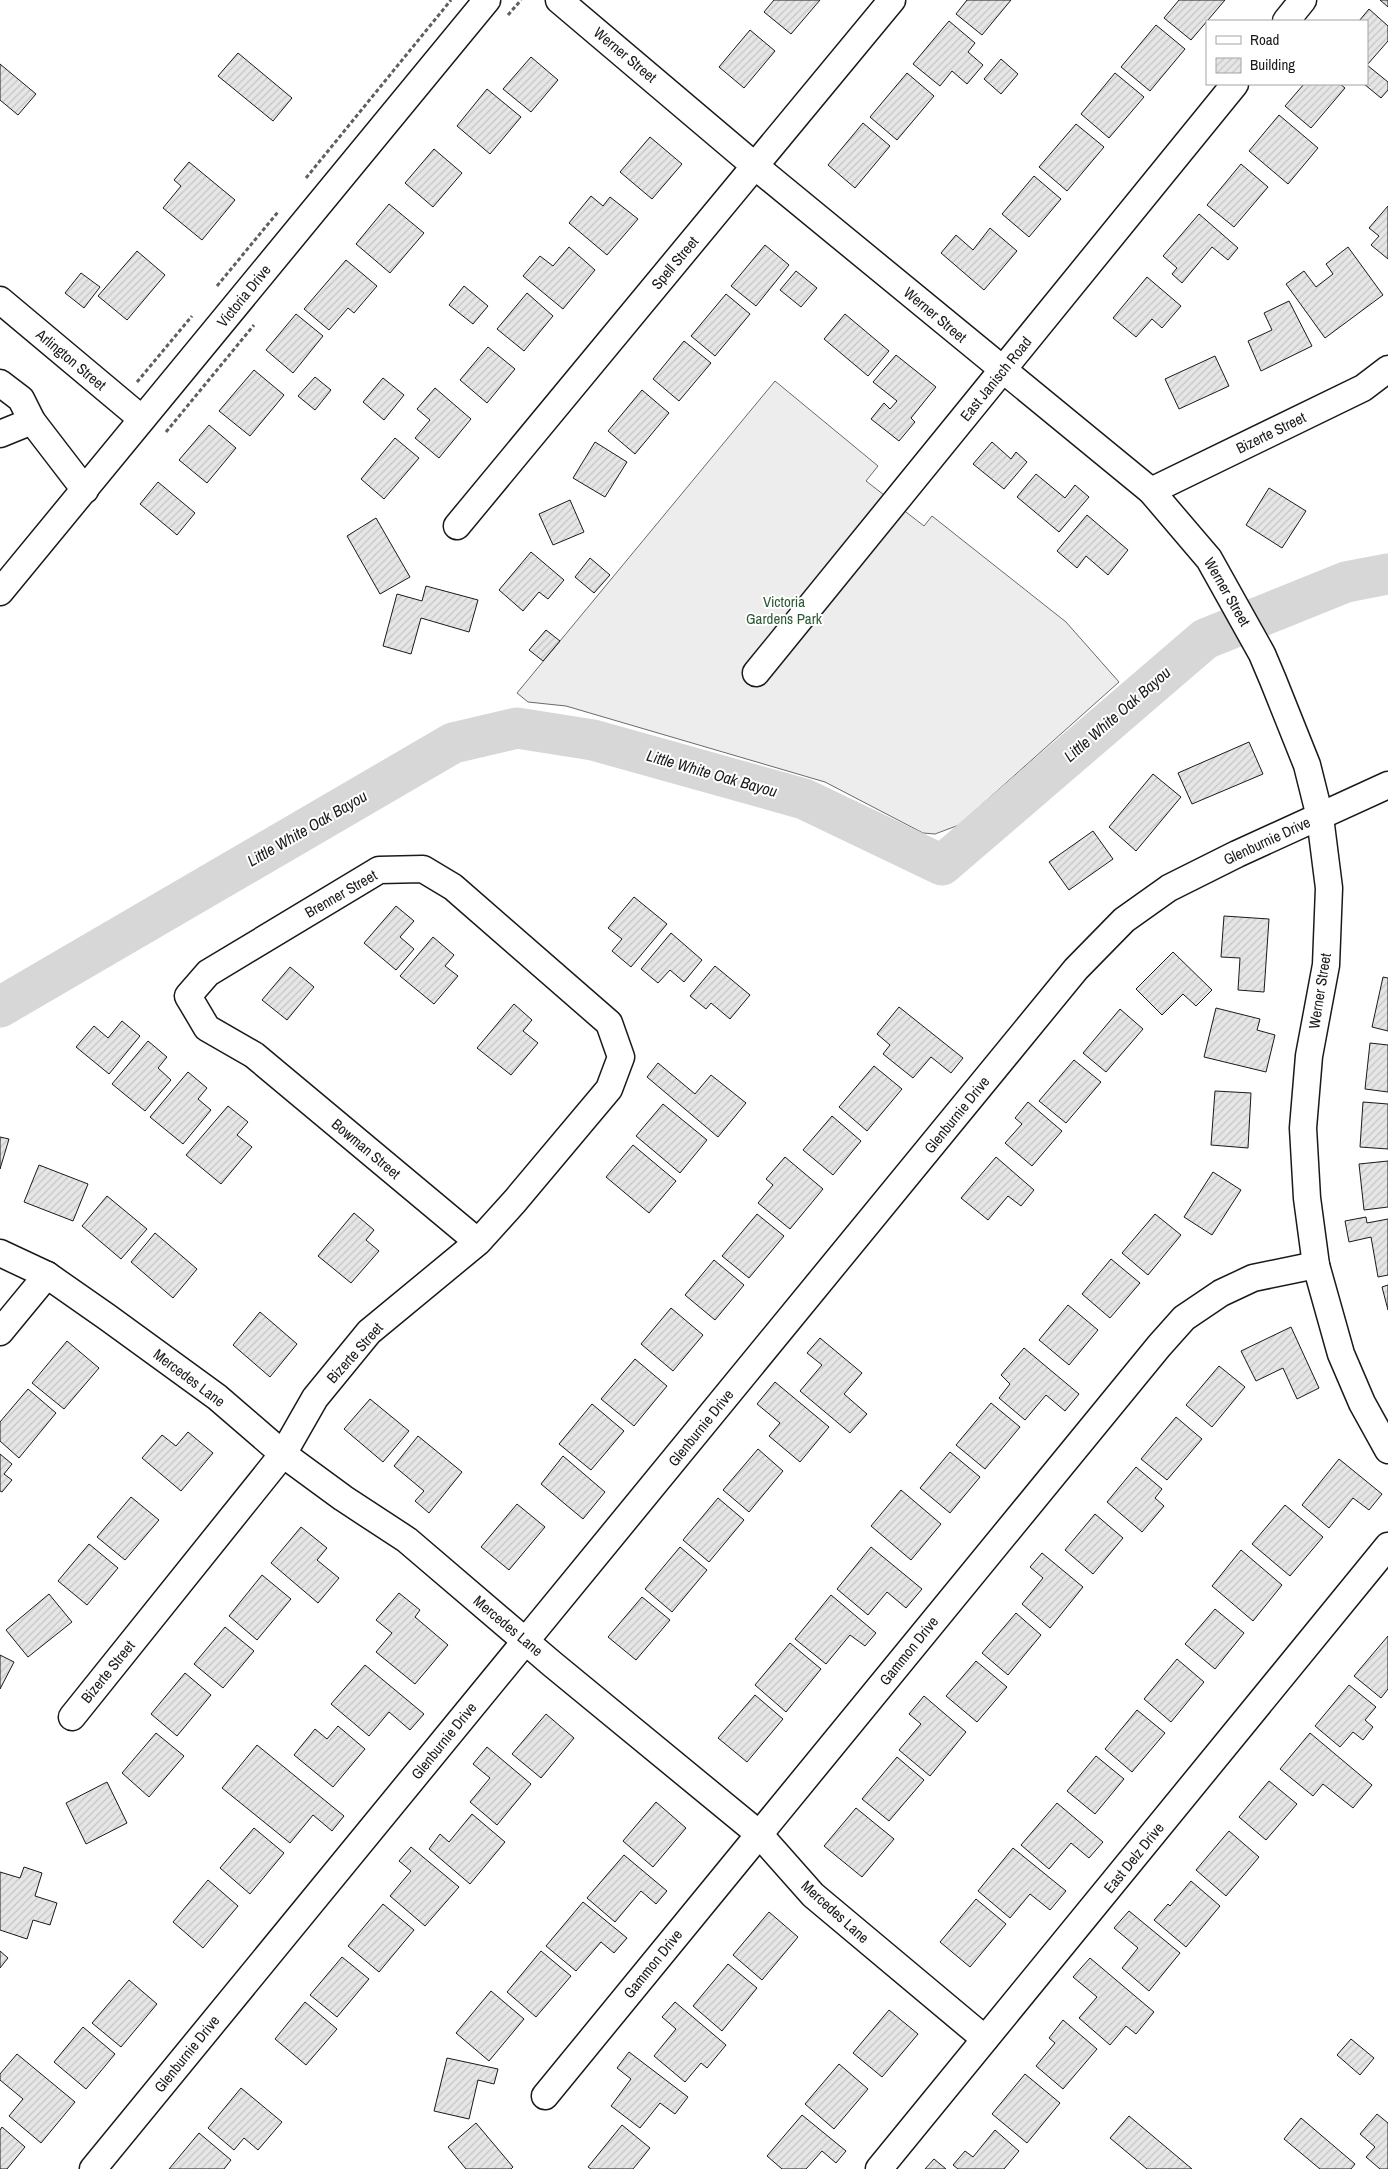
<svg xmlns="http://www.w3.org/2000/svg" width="1388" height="2169" viewBox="0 0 1388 2169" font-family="'Archivo Narrow',sans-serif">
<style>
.built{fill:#ededed;stroke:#6a6a6a}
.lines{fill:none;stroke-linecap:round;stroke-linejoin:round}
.river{stroke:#d7d7d7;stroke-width:41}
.building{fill:url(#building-hatch);stroke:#1a1a1a}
.minor-casing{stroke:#1a1a1a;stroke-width:29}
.path{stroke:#5f5f5f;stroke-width:3;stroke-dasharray:4 2.5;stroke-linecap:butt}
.minor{stroke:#fff;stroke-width:26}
.labels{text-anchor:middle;stroke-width:4;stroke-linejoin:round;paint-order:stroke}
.street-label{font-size:15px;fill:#1a1a1a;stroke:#fff}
.park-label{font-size:15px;fill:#2b5a34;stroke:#fff}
.water-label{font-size:16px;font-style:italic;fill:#1a1a1a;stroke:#fff}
</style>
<defs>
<pattern id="building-hatch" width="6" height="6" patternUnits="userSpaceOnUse" patternTransform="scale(1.25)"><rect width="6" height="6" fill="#e6e6e6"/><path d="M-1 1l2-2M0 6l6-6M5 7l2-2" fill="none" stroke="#c5c5c5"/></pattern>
</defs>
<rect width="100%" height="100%" fill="#fff"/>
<polygon class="built" points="775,381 878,466 866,481 924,526 932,516 1066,622 1119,682 959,825 935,834 923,833 825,782 566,706 528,702 517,693"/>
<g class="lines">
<polyline class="river" points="0,1007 453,743 517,728 593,740 804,799 942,865 1205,639 1346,582 1388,574"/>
</g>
<g class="building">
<polygon points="774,0 820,0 791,34 764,12"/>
<polygon points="967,0 1011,0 982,35 956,14"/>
<polygon points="1179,0 1225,0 1191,40 1164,18"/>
<polygon points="1380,0 1388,0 1388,7"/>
<polygon points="1369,9 1388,26 1388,41 1367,65 1388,82 1388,90 1381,98 1364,84 1367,84 1367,21 1359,21"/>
<polygon points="949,21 975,43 968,52 983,65 967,84 952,71 940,86 913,64"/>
<polygon points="1156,25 1185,49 1150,91 1121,67"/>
<polygon points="750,30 775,51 744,88 719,67"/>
<polygon points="238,53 292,98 273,121 218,76"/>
<polygon points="531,57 558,80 531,112 503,89"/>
<polygon points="1001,59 1018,74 1001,94 984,79"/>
<polygon points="0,64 36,94 18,115 0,100"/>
<polygon points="907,73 934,96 897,140 870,117"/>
<polygon points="1115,73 1144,97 1109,138 1081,114"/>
<polygon points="1304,84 1340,84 1345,88 1311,128 1285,106"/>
<polygon points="487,89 521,117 490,154 457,126"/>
<polygon points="1279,115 1318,148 1288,184 1249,151"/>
<polygon points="863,123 890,146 855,188 828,165"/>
<polygon points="1076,124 1104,147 1067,191 1039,167"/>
<polygon points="650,137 682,164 652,199 620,172"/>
<polygon points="434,149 462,173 433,207 405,183"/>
<polygon points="189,162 235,200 202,240 163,208 181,186 174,180"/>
<polygon points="1241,164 1268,187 1234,227 1207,205"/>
<polygon points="1034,176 1061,199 1029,237 1002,214"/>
<polygon points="591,196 603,206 610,197 638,219 607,255 569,223"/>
<polygon points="389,204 424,233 390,273 356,244"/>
<polygon points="1388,206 1388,259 1371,245 1379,236 1369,228"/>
<polygon points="1199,214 1238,248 1228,260 1212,247 1182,283 1172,274 1177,268 1163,256"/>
<polygon points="990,228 1017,251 984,290 941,253 956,235 973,250"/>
<polygon points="765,245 789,265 756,306 731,286"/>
<polygon points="569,247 595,270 563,309 523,276 540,256 553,266"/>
<polygon points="1348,247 1383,295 1325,338 1286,284 1304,271 1316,287 1333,274 1326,264"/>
<polygon points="137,251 165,275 127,320 98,296"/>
<polygon points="346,260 377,286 354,313 348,308 329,330 304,309"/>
<polygon points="796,271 817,288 801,307 780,290"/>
<polygon points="81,273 100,287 84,308 65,293"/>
<polygon points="1147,277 1181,306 1162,328 1152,319 1136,337 1113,318"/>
<polygon points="464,286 488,306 473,324 449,305"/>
<polygon points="527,293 553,316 524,351 497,329"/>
<polygon points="726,294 750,314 715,356 691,336"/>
<polygon points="1289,301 1312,346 1261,371 1248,341 1272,330 1264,313"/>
<polygon points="296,314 323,336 293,373 266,350"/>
<polygon points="845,314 889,351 868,376 824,339"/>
<polygon points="684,341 711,363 679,401 653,379"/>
<polygon points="488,347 515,369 487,403 460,380"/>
<polygon points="896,355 936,387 911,418 915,422 899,441 871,419 884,403 890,409 897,401 873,382"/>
<polygon points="1215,356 1229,386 1179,409 1165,379"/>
<polygon points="254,370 284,395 250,436 219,411"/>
<polygon points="315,377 331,390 315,410 298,396"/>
<polygon points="383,378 404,395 384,420 363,402"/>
<polygon points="435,388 471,419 439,458 415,438 430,420 417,409"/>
<polygon points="642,390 669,413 635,454 608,431"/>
<polygon points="209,425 236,448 207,483 179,460"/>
<polygon points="395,438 419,458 384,499 361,479"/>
<polygon points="595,442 627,462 605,497 573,478"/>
<polygon points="992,442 1011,459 1016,452 1027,462 1004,489 973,464"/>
<polygon points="1036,474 1065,498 1075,485 1089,497 1059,532 1017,497"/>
<polygon points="158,482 195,513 177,535 140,504"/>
<polygon points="1269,488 1306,511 1282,548 1246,525"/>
<polygon points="570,500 584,532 553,545 539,514"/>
<polygon points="1087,515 1128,550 1108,575 1086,556 1077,568 1057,551"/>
<polygon points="376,518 410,577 380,594 347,536"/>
<polygon points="531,552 564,580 548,599 539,592 523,611 499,590"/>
<polygon points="590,558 610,575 594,593 575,577"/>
<polygon points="426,586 478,600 469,632 421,618 411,654 383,646 397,594 422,601"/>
<polygon points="546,630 560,641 543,661 529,650"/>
<polygon points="1249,742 1263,774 1192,804 1178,773"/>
<polygon points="1153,774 1181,797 1136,851 1109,827"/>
<polygon points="1093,831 1113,859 1069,890 1049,862"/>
<polygon points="634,897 667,924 631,967 612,951 622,939 608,928"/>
<polygon points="396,906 414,921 400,937 414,949 396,970 364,943"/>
<polygon points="1224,916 1269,919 1264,992 1238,990 1240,958 1221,957"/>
<polygon points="671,933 702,960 684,982 670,970 658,983 641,969"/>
<polygon points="433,937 454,955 445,966 458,976 434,1004 400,976"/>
<polygon points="1173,952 1212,990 1196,1006 1183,994 1162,1015 1136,989"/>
<polygon points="715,966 750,995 730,1019 711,1003 706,1009 690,996"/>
<polygon points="290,967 314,987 287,1020 262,1000"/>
<polygon points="1383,977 1388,978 1388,1031 1372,1027"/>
<polygon points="514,1004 532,1020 523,1031 538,1043 511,1075 477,1048"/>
<polygon points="899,1007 963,1058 951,1073 931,1057 913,1078 883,1054 890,1045 877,1034"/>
<polygon points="1216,1008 1260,1019 1257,1030 1275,1035 1266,1072 1204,1057"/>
<polygon points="1120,1009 1143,1029 1106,1072 1083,1053"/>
<polygon points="122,1021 140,1036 109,1074 76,1047 94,1026 108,1038"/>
<polygon points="148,1041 167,1057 158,1068 171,1080 145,1111 112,1084"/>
<polygon points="1370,1043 1388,1045 1388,1092 1365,1089"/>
<polygon points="1074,1060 1101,1082 1066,1123 1039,1101"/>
<polygon points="658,1063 695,1094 711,1075 746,1103 718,1137 647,1077"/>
<polygon points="874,1066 902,1089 867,1131 839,1107"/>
<polygon points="188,1072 207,1088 198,1099 211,1110 183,1144 150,1117"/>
<polygon points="1215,1091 1251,1093 1248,1148 1211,1145"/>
<polygon points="1028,1102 1062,1131 1032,1166 1005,1143 1022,1124 1015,1118"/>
<polygon points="1363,1102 1388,1104 1388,1149 1360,1147"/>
<polygon points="663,1104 707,1140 680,1173 636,1136"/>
<polygon points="228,1106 248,1122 237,1135 252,1147 221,1184 186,1155"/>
<polygon points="832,1116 861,1141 833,1175 803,1150"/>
<polygon points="0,1137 9,1139 0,1169"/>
<polygon points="633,1145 676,1181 649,1213 606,1177"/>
<polygon points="785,1157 823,1189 790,1229 758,1203 773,1185 766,1179"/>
<polygon points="996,1157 1034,1190 1021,1206 1008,1196 988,1220 961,1198"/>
<polygon points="1388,1161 1388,1207 1364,1210 1359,1164"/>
<polygon points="39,1165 88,1184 73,1221 24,1202"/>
<polygon points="1213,1172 1241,1190 1212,1235 1184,1217"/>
<polygon points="107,1196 147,1229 121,1259 82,1226"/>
<polygon points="354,1213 374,1230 366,1240 379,1251 351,1283 318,1256"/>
<polygon points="757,1214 784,1236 749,1278 722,1256"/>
<polygon points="1155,1214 1181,1235 1148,1275 1122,1253"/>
<polygon points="1366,1217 1367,1223 1388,1219 1388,1275 1378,1277 1371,1237 1349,1242 1345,1221"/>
<polygon points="155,1233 197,1269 173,1298 131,1262"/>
<polygon points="1111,1259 1140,1283 1110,1318 1082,1294"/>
<polygon points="714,1260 744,1285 715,1320 685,1295"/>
<polygon points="1388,1285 1388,1310 1382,1287"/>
<polygon points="1068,1305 1098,1330 1069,1365 1039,1340"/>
<polygon points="671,1308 703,1335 673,1371 641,1344"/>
<polygon points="260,1312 297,1344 270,1377 233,1345"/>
<polygon points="1291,1327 1319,1388 1297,1399 1283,1368 1256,1381 1241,1351"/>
<polygon points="820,1338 862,1373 844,1394 867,1414 850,1433 800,1391 822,1365 807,1353"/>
<polygon points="67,1341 99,1368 64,1409 32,1383"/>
<polygon points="1024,1348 1079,1394 1065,1411 1046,1395 1025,1420 999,1398 1010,1384 1001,1375"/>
<polygon points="635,1359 667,1386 634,1426 601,1399"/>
<polygon points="1219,1366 1245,1387 1212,1427 1186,1405"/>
<polygon points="775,1382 829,1427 800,1462 769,1436 780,1423 757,1404"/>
<polygon points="28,1389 56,1413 19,1458 0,1441 0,1422"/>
<polygon points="370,1399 409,1431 383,1462 344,1429"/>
<polygon points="991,1403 1020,1427 985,1469 956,1445"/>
<polygon points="592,1404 624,1431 591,1470 559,1444"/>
<polygon points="1176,1417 1202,1439 1167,1480 1141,1459"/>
<polygon points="188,1432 213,1453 181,1491 142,1458 162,1435 176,1446"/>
<polygon points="418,1436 462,1472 429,1513 415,1501 424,1491 394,1466"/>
<polygon points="758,1449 783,1471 749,1512 723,1490"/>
<polygon points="950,1452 980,1477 950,1513 920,1488"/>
<polygon points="0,1454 12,1464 4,1474 12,1480 2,1492 0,1491"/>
<polygon points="563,1456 605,1492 583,1519 541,1484"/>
<polygon points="1339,1459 1382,1494 1369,1510 1353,1498 1329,1528 1302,1505"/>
<polygon points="1136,1467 1162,1489 1155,1498 1164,1506 1142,1532 1107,1502"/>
<polygon points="901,1490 941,1524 911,1560 871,1526"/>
<polygon points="131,1497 159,1520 125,1560 97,1537"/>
<polygon points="718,1498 744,1520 709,1562 683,1540"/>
<polygon points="517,1504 545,1527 509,1570 481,1547"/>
<polygon points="1285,1505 1323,1537 1290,1576 1252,1544"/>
<polygon points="1095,1514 1123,1538 1093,1574 1065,1550"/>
<polygon points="301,1527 327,1548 317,1560 339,1578 318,1603 271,1563"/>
<polygon points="89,1544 118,1568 87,1605 58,1581"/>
<polygon points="680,1547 707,1570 672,1612 645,1589"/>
<polygon points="871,1547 922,1589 906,1608 887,1592 868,1615 837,1589"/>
<polygon points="1241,1550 1282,1585 1253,1621 1212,1586"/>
<polygon points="1042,1553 1083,1587 1050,1628 1022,1604 1043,1578 1030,1567"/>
<polygon points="262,1575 291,1599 257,1640 229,1616"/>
<polygon points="399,1593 420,1610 415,1617 448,1645 415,1684 376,1652 392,1633 376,1620"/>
<polygon points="49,1594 72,1622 28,1657 6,1630"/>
<polygon points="831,1595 876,1633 865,1646 850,1635 826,1664 795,1639"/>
<polygon points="642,1597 670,1620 636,1660 608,1637"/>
<polygon points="1215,1609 1244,1633 1215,1669 1185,1644"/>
<polygon points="1016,1613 1041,1635 1008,1675 982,1653"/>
<polygon points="225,1627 254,1651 223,1688 194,1664"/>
<polygon points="1388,1636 1388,1689 1381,1698 1354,1676"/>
<polygon points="790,1643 821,1669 786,1712 755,1685"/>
<polygon points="0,1655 14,1662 0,1689"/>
<polygon points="1177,1659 1204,1682 1171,1722 1144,1699"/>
<polygon points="976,1661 1007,1687 977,1722 946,1696"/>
<polygon points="365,1665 424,1714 410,1730 389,1712 369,1736 331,1704"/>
<polygon points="185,1673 211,1695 177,1736 151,1714"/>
<polygon points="1349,1685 1376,1707 1365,1720 1373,1727 1363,1740 1353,1732 1340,1747 1315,1726"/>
<polygon points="755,1695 783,1719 747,1762 718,1738"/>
<polygon points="924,1696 966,1732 930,1776 899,1750 921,1724 909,1714"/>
<polygon points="1137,1710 1165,1733 1132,1772 1105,1749"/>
<polygon points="546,1714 574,1738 541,1778 512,1754"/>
<polygon points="338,1726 365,1749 333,1787 294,1755 315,1729 327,1739"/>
<polygon points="156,1733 184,1756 149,1797 122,1773"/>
<polygon points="1310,1733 1372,1785 1353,1808 1323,1784 1313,1796 1280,1769"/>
<polygon points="257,1745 344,1816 332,1831 313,1815 290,1843 222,1788"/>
<polygon points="487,1747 531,1784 497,1825 470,1802 490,1778 473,1764"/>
<polygon points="1096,1756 1124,1779 1095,1814 1067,1791"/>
<polygon points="897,1757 924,1780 889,1821 862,1799"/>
<polygon points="1269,1781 1297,1804 1266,1840 1239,1817"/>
<polygon points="107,1782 127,1823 86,1844 66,1803"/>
<polygon points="656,1802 686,1828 653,1867 623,1841"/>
<polygon points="1057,1803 1103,1842 1089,1858 1071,1843 1049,1869 1021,1845"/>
<polygon points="856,1808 894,1839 862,1877 824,1846"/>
<polygon points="472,1814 505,1842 470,1884 429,1849 440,1834 449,1842"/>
<polygon points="254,1828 284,1853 250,1894 220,1868"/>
<polygon points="1229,1831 1259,1857 1226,1896 1196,1870"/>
<polygon points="411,1847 459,1887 425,1926 390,1896 411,1871 399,1861"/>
<polygon points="1013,1848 1066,1891 1050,1910 1030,1894 1010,1918 978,1891"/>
<polygon points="624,1855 667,1891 656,1904 641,1891 615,1922 587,1898"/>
<polygon points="24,1867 42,1873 35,1896 57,1903 50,1925 33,1920 27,1939 0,1930 0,1872 20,1878"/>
<polygon points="208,1880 238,1906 203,1948 173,1922"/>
<polygon points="1191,1881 1220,1906 1186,1947 1154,1920 1168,1904 1170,1906"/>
<polygon points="976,1899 1006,1924 970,1967 940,1942"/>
<polygon points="583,1902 627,1938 614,1953 601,1942 576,1971 546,1946"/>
<polygon points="383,1904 414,1930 379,1972 348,1946"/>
<polygon points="1129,1911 1180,1953 1149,1991 1122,1968 1138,1948 1114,1928"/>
<polygon points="769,1912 798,1937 762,1980 733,1955"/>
<polygon points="0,1951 8,1958 0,1968"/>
<polygon points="541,1951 571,1976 536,2017 507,1992"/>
<polygon points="342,1957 369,1979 337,2017 310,1995"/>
<polygon points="1090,1958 1154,2012 1136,2034 1126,2026 1110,2045 1079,2018 1097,1997 1073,1977"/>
<polygon points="728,1964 757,1988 722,2031 693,2006"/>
<polygon points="129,1980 157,2004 121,2047 92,2023"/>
<polygon points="491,1991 524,2019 489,2061 456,2033"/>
<polygon points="305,2002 337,2029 306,2065 275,2039"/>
<polygon points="675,2002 726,2045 707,2068 701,2063 685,2082 654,2056 676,2029 662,2017"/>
<polygon points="889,2010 918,2034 882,2077 853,2053"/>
<polygon points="1063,2020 1097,2049 1063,2089 1036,2066 1055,2043 1049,2038"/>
<polygon points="83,2027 115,2054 86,2089 54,2062"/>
<polygon points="1351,2039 1374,2058 1360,2075 1337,2055"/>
<polygon points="629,2052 688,2097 675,2114 660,2103 640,2128 611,2106 631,2079 617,2068"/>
<polygon points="17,2054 75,2102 41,2143 9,2116 23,2099 0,2080 0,2074"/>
<polygon points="447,2058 498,2069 494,2084 478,2080 469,2119 434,2111"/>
<polygon points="839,2064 868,2089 834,2129 805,2104"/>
<polygon points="1025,2074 1060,2103 1027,2143 992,2114"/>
<polygon points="241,2088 282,2122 258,2150 244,2138 234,2150 208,2128"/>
<polygon points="1377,2114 1388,2123 1388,2169 1380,2169 1366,2157 1375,2147 1360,2134"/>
<polygon points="802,2115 846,2151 836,2163 822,2151 806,2169 782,2169 767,2156"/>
<polygon points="1129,2116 1192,2169 1147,2169 1110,2138"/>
<polygon points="1301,2118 1355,2164 1351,2169 1320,2169 1284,2139"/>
<polygon points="476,2123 513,2167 511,2169 466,2169 448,2147"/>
<polygon points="622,2125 650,2148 633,2169 591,2169 588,2167"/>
<polygon points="2,2127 25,2147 7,2169 0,2169 0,2130"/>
<polygon points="995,2130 1019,2151 1004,2169 958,2169 953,2165 965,2151 973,2157"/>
<polygon points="199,2133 231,2160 224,2169 169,2169"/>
<polygon points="934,2159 946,2169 925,2169"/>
</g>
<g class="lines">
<defs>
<g id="minor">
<polyline points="559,0 755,166 1151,491 1209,559 1262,654 1273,680 1307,765 1320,817 1329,888 1326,965 1309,1056 1303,1128 1307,1198 1316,1265 1341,1354 1362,1403 1388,1450"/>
<polyline points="1286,21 1303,0"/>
<polyline points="0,300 142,419"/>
<polyline points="0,383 21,399 32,421 85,490"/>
<polyline points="0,434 32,421"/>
<polyline points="1151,491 1363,388 1388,369"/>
<polyline points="457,526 892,0"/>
<polyline points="0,592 487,0"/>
<polyline points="756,673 1235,84"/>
<polyline points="0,1253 47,1275 107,1317 217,1397 283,1454 343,1498 407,1540 551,1663 759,1834 813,1895 985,2039"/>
<polyline points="0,1332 47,1275"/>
<polyline points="72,1717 283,1454 315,1398 369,1332 478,1242 515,1201 609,1089 621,1057 609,1023 453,887 423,869 379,870 208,973 188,996 207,1028 254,1055 478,1242"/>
<polyline points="545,2096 1159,1346 1184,1318 1221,1293 1253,1278 1316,1265"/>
<polyline points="93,2169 1076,969 1124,920 1169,888 1237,854 1388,785"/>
<polyline points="879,2169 1388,1546"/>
</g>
</defs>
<use href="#minor" class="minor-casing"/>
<g class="path">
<polyline points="508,15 521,0"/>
<polyline points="306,178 451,0"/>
<polyline points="217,286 278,212"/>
<polyline points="137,382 192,316"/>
<polyline points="166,432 254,325"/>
</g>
<use href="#minor" class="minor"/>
</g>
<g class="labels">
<g class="street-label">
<text transform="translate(625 55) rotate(40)" y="5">Werner Street</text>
<text transform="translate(675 263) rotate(-50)" y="5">Spell Street</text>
<text transform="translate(244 296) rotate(-51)" y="5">Victoria Drive</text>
<text transform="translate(935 315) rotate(40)" y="5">Werner Street</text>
<text transform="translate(71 360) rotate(40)" y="5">Arlington Street</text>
<text transform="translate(996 379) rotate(-51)" y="5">East Janisch Road</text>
<text transform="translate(1271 433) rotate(-26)" y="5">Bizerte Street</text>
<text transform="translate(1227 592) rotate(60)" y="5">Werner Street</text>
<text transform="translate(1267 841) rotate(-25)" y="5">Glenburnie Drive</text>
<text transform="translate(341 894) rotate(-30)" y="5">Brenner Street</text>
<text transform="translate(1320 991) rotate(-81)" y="5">Werner Street</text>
<text transform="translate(957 1115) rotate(-51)" y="5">Glenburnie Drive</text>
<text transform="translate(366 1149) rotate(40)" y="5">Bowman Street</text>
<text transform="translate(355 1353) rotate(-48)" y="5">Bizerte Street</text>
<text transform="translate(189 1378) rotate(37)" y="5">Mercedes Lane</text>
<text transform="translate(701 1428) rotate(-51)" y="5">Glenburnie Drive</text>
<text transform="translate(508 1626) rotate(40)" y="5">Mercedes Lane</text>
<text transform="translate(909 1651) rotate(-51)" y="5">Gammon Drive</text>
<text transform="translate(108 1672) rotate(-51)" y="5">Bizerte Street</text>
<text transform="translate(444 1741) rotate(-51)" y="5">Glenburnie Drive</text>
<text transform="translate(1134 1858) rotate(-51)" y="5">East Delz Drive</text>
<text transform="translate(835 1912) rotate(42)" y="5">Mercedes Lane</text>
<text transform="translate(653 1964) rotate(-51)" y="5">Gammon Drive</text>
<text transform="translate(187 2054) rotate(-51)" y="5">Glenburnie Drive</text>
</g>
<g class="park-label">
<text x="784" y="607">Victoria<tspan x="784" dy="17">Gardens Park</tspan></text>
</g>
<g class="water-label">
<text transform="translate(1117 714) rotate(-41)" y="6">Little White Oak Bayou</text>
<text transform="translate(712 773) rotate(16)" y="6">Little White Oak Bayou</text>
<text transform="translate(307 828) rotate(-30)" y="6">Little White Oak Bayou</text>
</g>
</g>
<rect x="1206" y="20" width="162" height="65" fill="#ffffff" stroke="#a3a3a3"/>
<rect x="1216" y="36" width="25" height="8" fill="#ffffff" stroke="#a3a3a3"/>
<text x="1250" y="45" font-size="15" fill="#1a1a1a">Road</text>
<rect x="1216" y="58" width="25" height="15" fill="url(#building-hatch)" stroke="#a3a3a3"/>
<text x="1250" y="70" font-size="15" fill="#1a1a1a">Building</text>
</svg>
